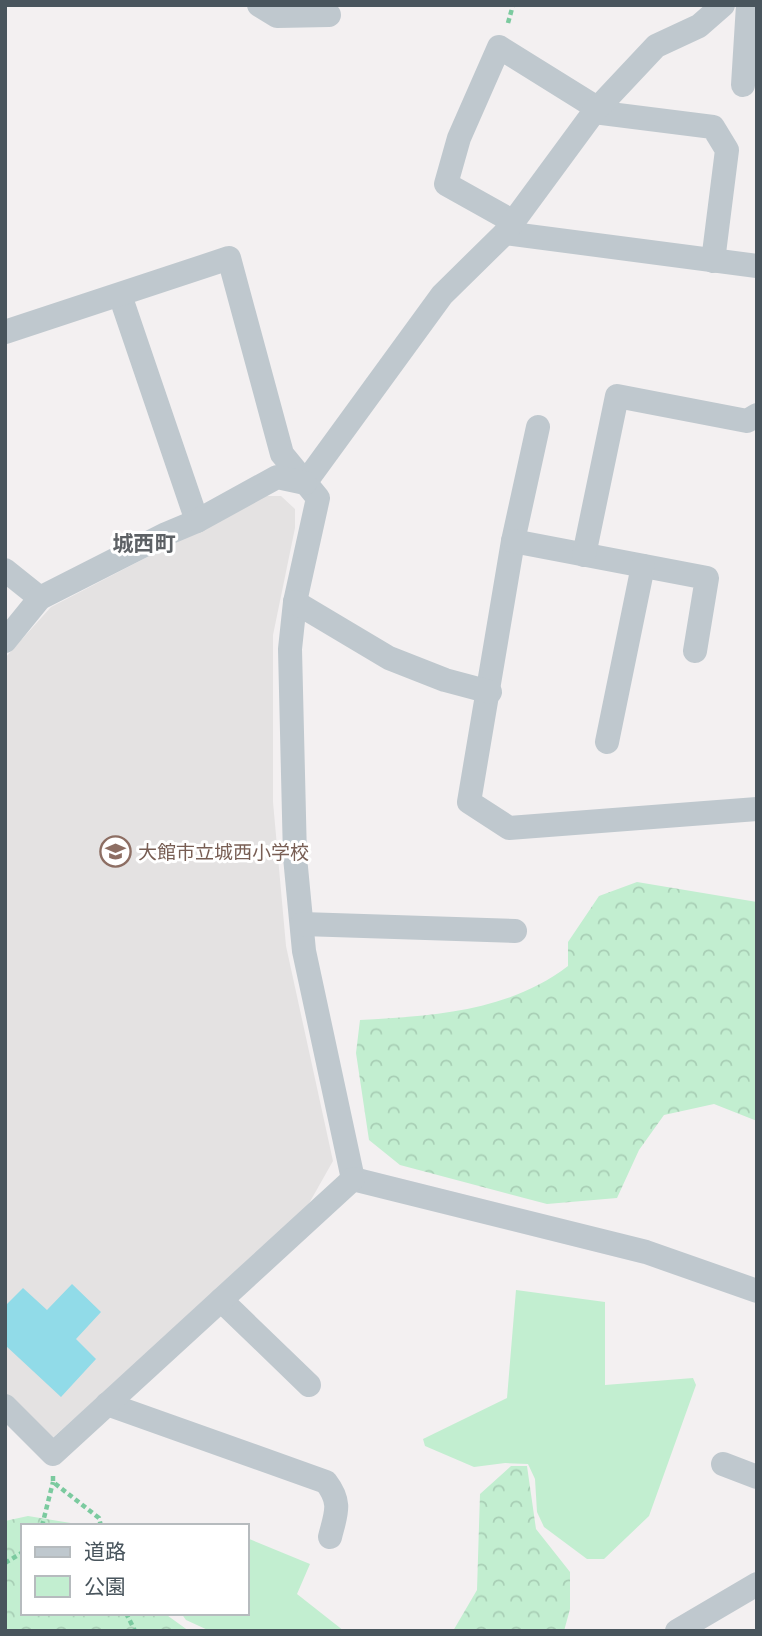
<svg xmlns="http://www.w3.org/2000/svg" width="762" height="1636" viewBox="0 0 762 1636" font-family="'DejaVu Sans','Noto Sans JP',sans-serif">
<style>
.education{fill:#e4e2e2}
.green{fill:#c2eed0}
.forest{fill:url(#forest-crowns)}
.water{fill:#91dbe8}
.lines{fill:none;stroke-linecap:round;stroke-linejoin:round}
.path{stroke:#7bca9f;stroke-width:4.5;stroke-dasharray:5 3.5;stroke-linecap:butt}
.minor{stroke:#bfc8ce;stroke-width:24}
.labels{text-anchor:middle;stroke-width:6;stroke-linejoin:round;paint-order:stroke}
.education-label{font-size:19px;fill:#785e54;stroke:#fff;text-anchor:start}
.neighbourhood-label{font-size:21px;font-weight:bold;fill:#5d6165;stroke:#fff}
</style>
<defs>
<pattern id="forest-crowns" width="20" height="18" patternUnits="userSpaceOnUse" patternTransform="scale(1.75)"><rect width="20" height="18" fill="#c2eed0"/><path d="M2 6a3 3 0 1 1 6 0M12 15a3 3 0 1 1 6 0" fill="none" stroke="#a8ceb5"/></pattern>
</defs>
<rect width="100%" height="100%" fill="#f3f0f1"/>
<polygon class="education" points="265,496 281,496 295,509 295,528 273,635 273,802 286,946 333,1161 303,1214 49,1441 5,1397 5,658 51,607"/>
<g class="green">
<polygon points="516,1290 605,1302 605,1385 693,1378 696,1385 649,1516 604,1559 587,1559 544,1527 537,1512 535,1479 528,1464 505,1463 474,1467 425,1446 423,1439 507,1398"/>
<polygon points="247,1538 310,1564 297,1594 344,1631 210,1631 186,1620 181,1613 247,1613"/>
</g>
<g class="forest">
<path d="M637,882L757,902V1121L714,1104L664,1115L639,1150L617,1198L547,1204L400,1165L369,1140L356,1053L360,1020C432,1016 508,1012 568,966V942L599,896Z"/>
<polygon points="511,1466 527,1466 536,1529 570,1572 570,1609 564,1631 453,1631 477,1590 480,1494"/>
<polygon points="28,1516 89,1526 23,1526 23,1613 164,1613 189,1631 5,1631 5,1521"/>
</g>
<polygon class="water" points="72,1284 101,1312 76,1339 96,1359 61,1397 5,1345 5,1306 23,1288 47,1310"/>
<g class="lines">
<g class="path">
<polyline points="508,23 513,5"/>
<polyline points="53,1476 53,1482 99,1518 101,1526"/>
<polyline points="42,1526 53,1482"/>
<polyline points="5,1563 23,1552"/>
<polyline points="126,1613 135,1631"/>
</g>
<g class="minor">
<polyline points="259,5 277,16 329,15"/>
<polyline points="743,85 748,5"/>
<polyline points="594,112 713,127 727,150 713,261"/>
<polyline points="514,222 446,184 459,138 499,47 597,108"/>
<polyline points="505,233 757,266"/>
<polyline points="120,295 197,521"/>
<polyline points="5,332 229,258 282,454 318,498 295,602 290,649 295,857 304,951 353,1179"/>
<polyline points="538,427 513,541 469,802 509,828 757,809"/>
<polyline points="305,483 442,295 505,233 594,112 656,46 699,26 723,5"/>
<polyline points="513,541 707,578 695,651"/>
<polyline points="584,555 617,396 747,421 757,415"/>
<polyline points="5,570 40,598"/>
<polyline points="295,602 389,658 445,680 490,692"/>
<polyline points="5,641 40,598 166,534 197,521 277,477 305,483"/>
<polyline points="607,742 643,566"/>
<polyline points="302,924 515,931"/>
<polyline points="353,1179 646,1252 757,1291"/>
<polyline points="221,1300 309,1385"/>
<path d="M107,1404L326,1482C342,1503 336,1513 330,1537"/>
<polyline points="5,1406 53,1454 353,1179"/>
<polyline points="723,1464 757,1477"/>
<polyline points="677,1631 757,1584"/>
</g>
</g>
<defs>
<symbol id="school-ring" viewBox="-11 -11 22 22"><circle r="9.5" fill="#fff" stroke="#8d6e63" stroke-width="1.5"/><path d="M0-5L7-2L0 1L-7-2ZM-4 1L0 2.5L4 1V4Q0 6-4 4Z" fill="#8d6e63"/></symbol>
</defs>
<g fill-rule="evenodd">
<use href="#school-ring" x="98" y="834" width="35" height="35"/>
</g>
<g class="labels">
<g class="education-label">
<text x="138" y="859">大館市立城西小学校</text>
</g>
<g class="neighbourhood-label">
<text x="144" y="551">城西町</text>
</g>
</g>
<rect width="762" height="1636" fill="none" stroke="#49555d" stroke-width="14"/>
<rect x="21" y="1524" width="228" height="91" fill="#ffffff" stroke="#b6bbbe" stroke-width="2"/>
<rect x="35" y="1547" width="35" height="10" fill="#bfc8ce" stroke="#b6bbbe" stroke-width="2"/>
<text x="84" y="1559" font-size="21" fill="#49555d">道路</text>
<rect x="35" y="1576" width="35" height="21" fill="#c2eed0" stroke="#b6bbbe" stroke-width="2"/>
<text x="84" y="1594" font-size="21" fill="#49555d">公園</text>
</svg>
